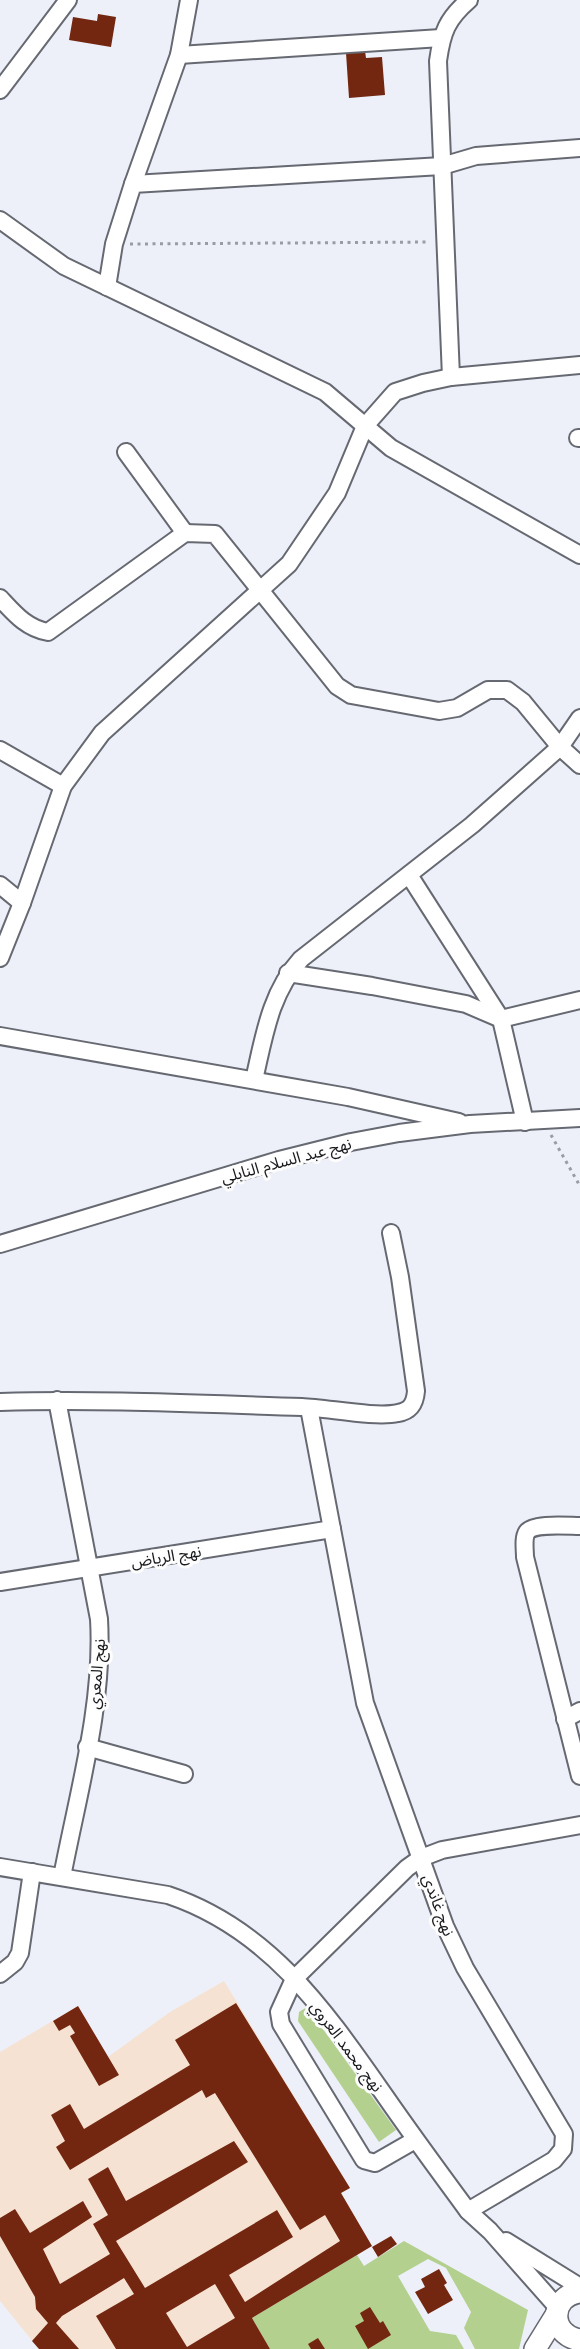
<svg xmlns="http://www.w3.org/2000/svg" width="580" height="2349" viewBox="0 0 580 2349" font-family="'PT Serif','Noto Sans Arabic',serif">
<style>
.education{fill:#f6e2d3}
.green{fill:#b3d08e}
.building{fill:#742710;fill-rule:evenodd}
.lines{fill:none;stroke-linecap:round;stroke-linejoin:round}
.minor-casing{stroke:#666971;stroke-width:20}
.major-casing{stroke:#666971;stroke-width:24}
.path{stroke:#999ca2;stroke-width:3;stroke-dasharray:3 4.5;stroke-linecap:butt}
.minor{stroke:#fff;stroke-width:16}
.major{stroke:#fff;stroke-width:21}
.labels{text-anchor:middle;stroke-width:6;stroke-linejoin:round;paint-order:stroke}
.street-label{font-size:16px;fill:#17191c;stroke:#fdfdfd}
</style>
<rect width="100%" height="100%" fill="#edf0f9"/>
<polygon class="education" points="224,1981 350,2188 341,2193 372,2246 252,2318 270,2349 39,2349 0,2301 0,2052 78,2006 108,2057 170,2012"/>
<g class="green">
<polygon points="307,2007 396,2130 379,2142 298,2021 299,2012"/>
<polygon points="404,2241 528,2310 519,2349 475,2349 464,2328 471,2312 446,2268 428,2259 398,2276 430,2331 456,2335 464,2349 270,2349 252,2318 357,2255 364,2266"/>
</g>
<g class="building">
<polygon points="98,14 116,17 111,47 69,40 73,17 97,21"/>
<polygon points="365,51 366,58 382,57 385,95 349,98 346,53"/>
<path d="M236,2003L350,2188L341,2193L372,2246L252,2318L270,2349H116L96,2316L134,2294L124,2278L62,2316L56,2323L79,2349H39L32,2341L48,2323L36,2309L35,2297L0,2236V2218L15,2209L30,2233L83,2201L92,2217L43,2249L60,2284L110,2254L93,2224L108,2215L88,2179L108,2167L126,2201L234,2141L248,2162L116,2241L145,2288L277,2210L293,2237L229,2275L245,2302L340,2241L325,2215L300,2230L215,2093L206,2098L202,2090L70,2170L56,2147L65,2141L51,2115L70,2104L84,2129L190,2065L175,2040ZM215,2284L235,2318L187,2347L166,2313Z"/>
<polygon points="78,2006 119,2075 99,2086 70,2036 75,2033 70,2025 59,2031 53,2021"/>
<polygon points="391,2236 397,2244 378,2257 372,2247"/>
<polygon points="439,2269 447,2283 444,2285 453,2300 428,2314 415,2292 425,2287 421,2279"/>
<polygon points="370,2307 380,2323 383,2321 391,2335 368,2349 355,2326 364,2321 360,2313"/>
<polygon points="318,2338 325,2349 311,2349 308,2344"/>
</g>
<g class="lines">
<defs>
<g id="minor">
<polyline points="179,55 441,38"/>
<polyline points="0,90 68,0"/>
<polyline points="133,184 179,55 189,0"/>
<polyline points="0,220 64,266 325,392 391,448 580,555"/>
<polyline points="107,287 114,244 133,184 442,166 476,156 580,148"/>
<path d="M451,377L438,61C442,32 447,19 469,0"/>
<polyline points="578,438 580,438"/>
<polyline points="126,452 185,533"/>
<path d="M0,598C14,613 26,628 48,632L185,533L215,534L337,686L351,695L439,711L457,708L488,690H507L523,702L560,747L580,765"/>
<polyline points="0,750 63,786"/>
<polyline points="409,875 501,1019 525,1122"/>
<polyline points="0,885 22,903"/>
<polyline points="0,958 22,903 63,786 102,733 289,564 337,493 365,426 395,392 423,383 451,377 580,365"/>
<polyline points="288,973 372,986 466,1004 501,1019 580,1000"/>
<polyline points="0,1036 348,1097 459,1122"/>
<path d="M254,1080C264,1037 270,993 301,959L472,825L560,747L580,718"/>
<polyline points="0,1244 279,1160 351,1142 399,1133 470,1124 580,1118"/>
<path d="M57,1400L99,1619C104,1704 78,1793 62,1877"/>
<path d="M0,1402C101,1399 202,1404 302,1407C328,1408 375,1418 398,1413C411,1411 415,1403 416,1391L400,1277L391,1233"/>
<polyline points="309,1408 365,1703 445,1926 465,1968 564,2134 563,2149 554,2160 468,2211"/>
<path d="M580,1526C568,1526 533,1523 527,1532C523,1538 525,1550 525,1557L580,1776"/>
<polyline points="0,1582 332,1529"/>
<polyline points="565,1719 580,1711"/>
<polyline points="87,1747 184,1774"/>
<path d="M0,1867L168,1895C270,1929 326,2012 385,2096C412,2135 440,2173 468,2211L490,2231L558,2308"/>
<polyline points="0,1974 15,1962 20,1953 32,1872"/>
<polyline points="415,2140 375,2163 364,2160 281,2024 279,2012 294,1979 407,1868 421,1858 442,1850 580,1825"/>
<polyline points="506,2241 580,2287"/>
</g>
<g id="major">
<path d="M580,2292C549,2296 549,2335 580,2340"/>
<polyline points="535,2349 556,2315"/>
</g>
</defs>
<use href="#minor" class="minor-casing"/>
<use href="#major" class="major-casing"/>
<g class="path">
<polyline points="130,244 430,242"/>
<polyline points="551,1135 580,1186"/>
</g>
<use href="#minor" class="minor"/>
<use href="#major" class="major"/>
</g>
<g class="labels">
<g class="street-label">
<text transform="translate(286 1160) rotate(-15)" y="6">نهج عبد السلام النابلي</text>
<text transform="translate(166 1556) rotate(-9)" y="6">نهج الرياض</text>
<text transform="translate(96 1674) rotate(-85)" y="6">نهج المعري</text>
<text transform="translate(439 1905) rotate(70)" y="6">نهج غاندي</text>
<text transform="translate(347 2046) rotate(53)" y="6">نهج محمد العروي</text>
</g>
</g>
</svg>
